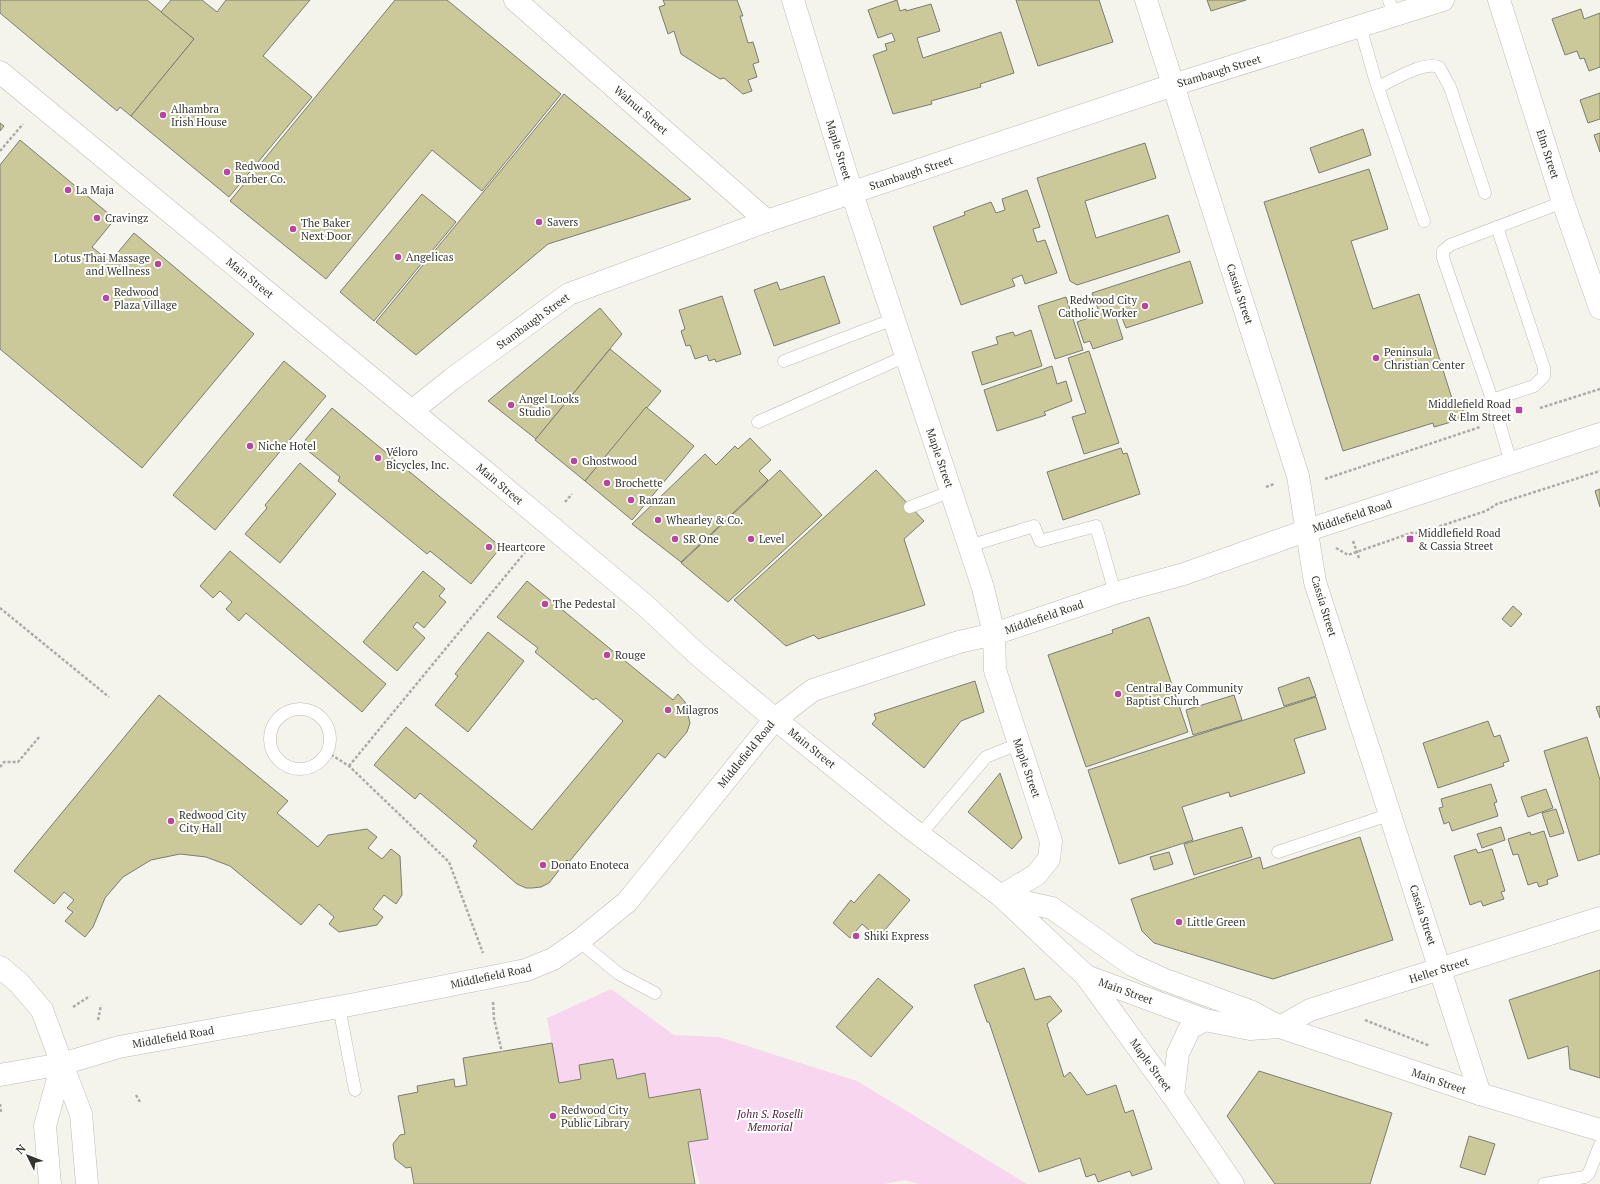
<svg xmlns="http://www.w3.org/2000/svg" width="1600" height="1184" viewBox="0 0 1600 1184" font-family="'PT Serif',serif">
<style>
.green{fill:#f9d6ef}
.building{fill:#cbc899;stroke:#7c7c75}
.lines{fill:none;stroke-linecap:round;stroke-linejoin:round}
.service-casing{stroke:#bcbbb3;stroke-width:13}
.minor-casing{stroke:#bcbbb3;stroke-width:23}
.tertiary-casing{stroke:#bcbbb3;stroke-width:23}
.secondary-casing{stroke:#bcbbb3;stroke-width:23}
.path{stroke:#acaba5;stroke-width:2.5;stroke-dasharray:3 2;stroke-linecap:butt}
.service{stroke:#fff;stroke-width:12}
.minor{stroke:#fff;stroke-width:22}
.tertiary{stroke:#fff;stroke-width:22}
.secondary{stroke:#fff;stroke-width:22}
.poi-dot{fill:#b845a0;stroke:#fffffe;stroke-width:1.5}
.labels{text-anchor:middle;stroke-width:4;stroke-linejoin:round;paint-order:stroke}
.street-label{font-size:11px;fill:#353532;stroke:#fffffe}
.poi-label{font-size:11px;fill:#353532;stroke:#fffffe;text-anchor:start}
.park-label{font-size:11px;font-style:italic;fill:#4e1b43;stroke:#fffffe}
</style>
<rect width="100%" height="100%" fill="#f5f4ec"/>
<polygon class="green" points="611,989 674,1035 719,1037 857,1081 1027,1184 918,1184 906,1180 884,1184 700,1184 688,1142 708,1139 700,1089 649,1098 645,1074 617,1079 613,1059 579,1065 581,1079 559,1083 547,1018"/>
<g class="building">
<polygon points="0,0 147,0 194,39 131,116 120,107 117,111 0,13"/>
<polygon points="171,0 202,0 217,12 226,0 310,0 263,56 312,97 229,197 131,116 194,39 161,12"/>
<polygon points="395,0 447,0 561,94 482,191 432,150 326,279 230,201"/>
<polygon points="663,0 737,0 743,16 740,16 748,43 753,42 759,62 753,64 757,77 748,80 752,91 743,94 724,78 720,79 681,54 674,31 668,34 659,7 665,5"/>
<polygon points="897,0 900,11 906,9 906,11 931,4 940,31 917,38 923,58 1001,32 1014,73 980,84 981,87 931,101 932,104 893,114 873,55 887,50 885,44 895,41 892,33 878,38 868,10"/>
<polygon points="1016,0 1099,0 1113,42 1038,66"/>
<polygon points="1207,0 1246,0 1211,11"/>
<polygon points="1581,9 1584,19 1600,13 1600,67 1589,71 1584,58 1580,59 1577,51 1565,55 1552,19"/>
<polygon points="1600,93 1600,119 1588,123 1580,100"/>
<polygon points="564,94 691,199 548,244 416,355 376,322"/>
<polygon points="0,123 4,126 0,131"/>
<polygon points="1363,129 1371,155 1319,173 1310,148"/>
<polygon points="1600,133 1600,152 1594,135"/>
<polygon points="20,140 115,219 92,247 110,262 134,233 254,334 142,468 0,349 0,165"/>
<polygon points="1145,143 1156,178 1085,201 1096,238 1168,215 1180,252 1077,285 1070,281 1037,178"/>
<polygon points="1369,169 1388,229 1351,241 1373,309 1419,294 1455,408 1462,406 1465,418 1434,427 1433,423 1343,451 1264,202"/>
<polygon points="1027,190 1040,227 1033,229 1037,242 1045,240 1057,273 1025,284 1022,275 1012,279 1015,286 961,305 933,227 965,215 964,212 991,202 996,213 1005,210 1002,199"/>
<polygon points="422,194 456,222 374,321 340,292"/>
<polygon points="1190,261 1203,303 1126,328 1119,310 1114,311 1123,339 1093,349 1090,341 1084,343 1077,322 1100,314 1092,293"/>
<polygon points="824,276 840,323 774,346 754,290 777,282 780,290"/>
<polygon points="722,296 741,354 716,362 715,359 709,361 707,355 695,359 690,345 686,346 681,331 685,329 679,310"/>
<polygon points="1066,297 1083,350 1055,359 1038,306"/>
<polygon points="600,308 622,334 536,439 488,401"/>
<polygon points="1031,330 1042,366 982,385 972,352 998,344 996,337 1013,332 1015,336"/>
<polygon points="610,349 661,391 585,481 535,440"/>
<polygon points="1089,351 1119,443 1084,454 1072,417 1086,413 1068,358"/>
<polygon points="284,361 326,396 215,530 173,495"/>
<polygon points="1052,366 1057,384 1066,381 1072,401 1044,412 1046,415 997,431 984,390"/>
<polygon points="646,407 694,446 632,520 585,481"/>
<polygon points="332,408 501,547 471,584 430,551 427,554 338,481 340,477 301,445"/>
<polygon points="750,438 771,460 759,471 768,480 681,562 632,524 705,454 716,465 735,446 738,449"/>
<polygon points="1121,448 1123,454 1127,453 1140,494 1063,520 1047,472"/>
<polygon points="300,463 336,494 280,563 245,534 267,508 265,505"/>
<polygon points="780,470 822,515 728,602 681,563"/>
<polygon points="876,470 924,521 904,539 925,605 818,639 814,635 786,646 734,600"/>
<polygon points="1600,489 1600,507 1595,491"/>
<polygon points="230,551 386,684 362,712 246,613 239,621 226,609 232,602 220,591 213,598 200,586"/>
<polygon points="423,571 445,589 439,596 446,602 424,628 417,622 413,627 425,638 397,671 363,642"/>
<polygon points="527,581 673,700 678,694 685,702 690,723 687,732 674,747 665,758 658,753 569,862 567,860 549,883 541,887 532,888 526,888 517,884 473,846 477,841 420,793 415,799 374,765 406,727 532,830 623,721 596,698 593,700 535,652 538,648 497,617"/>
<polygon points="1513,606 1522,614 1511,627 1502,619"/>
<polygon points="1149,617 1188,732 1086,767 1048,655 1113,633 1112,630"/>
<polygon points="488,632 524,661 468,732 435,705 458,676 455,674"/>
<polygon points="1309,677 1316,696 1284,706 1278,688"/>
<polygon points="975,681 984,712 961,721 924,768 872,724 876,719 874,714"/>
<polygon points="159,695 288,801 277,813 318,847 328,835 367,829 377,837 368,848 382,859 391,849 400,856 402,895 396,904 384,895 373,909 383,917 377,925 339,932 329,924 334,917 319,904 301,925 230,866 206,857 180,854 151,860 123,877 105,898 93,927 85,937 65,921 73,912 67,908 74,900 64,892 54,904 14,871"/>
<polygon points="1234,695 1242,720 1193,735 1186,710"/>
<polygon points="1316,697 1326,729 1294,739 1305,773 1230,797 1229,792 1182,807 1193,840 1119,864 1088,770"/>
<polygon points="1600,706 1600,718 1596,707"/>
<polygon points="1488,721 1494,737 1500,735 1509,761 1503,763 1504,766 1438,788 1423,743"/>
<polygon points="1587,737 1600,780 1600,854 1578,861 1544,751"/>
<polygon points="1000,773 1022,838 1012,849 968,812"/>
<polygon points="1491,784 1497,802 1494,803 1498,816 1452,831 1449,822 1444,824 1439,808 1443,807 1441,799"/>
<polygon points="1546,789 1553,808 1528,817 1521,797"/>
<polygon points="1556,809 1564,833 1550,837 1542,813"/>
<polygon points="1242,827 1252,857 1194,875 1184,844"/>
<polygon points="1501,827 1505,840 1482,848 1477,834"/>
<polygon points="1544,831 1558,876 1547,880 1548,884 1539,887 1537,882 1528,885 1518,854 1513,855 1508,839 1530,832 1531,835"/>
<polygon points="1360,837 1393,940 1273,979 1154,943 1142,931 1131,899 1260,857 1263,869"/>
<polygon points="1476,849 1478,853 1492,849 1505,891 1501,892 1504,899 1483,906 1481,901 1470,905 1454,856"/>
<polygon points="1169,852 1173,864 1154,870 1150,857"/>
<polygon points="879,874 910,900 878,938 862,924 850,938 833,923 851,900 854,903"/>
<polygon points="1024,968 1035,1000 1050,996 1062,1011 1047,1024 1064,1077 1070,1072 1087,1095 1116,1085 1125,1113 1133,1110 1152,1169 1132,1176 1130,1171 1098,1182 1095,1174 1086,1177 1080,1158 1039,1172 989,1022 987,1022 974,985"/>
<polygon points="1600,970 1600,1078 1570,1069 1568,1046 1528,1059 1509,1000"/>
<polygon points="878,978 913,1007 871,1057 836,1027"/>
<polygon points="552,1043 559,1083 581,1079 579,1065 613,1059 617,1079 645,1073 649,1098 700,1089 708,1139 688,1142 695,1184 414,1184 411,1167 406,1168 395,1159 393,1144 400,1135 405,1134 398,1096 418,1092 417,1086 454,1079 455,1087 467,1085 463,1058"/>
<polygon points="1259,1071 1392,1113 1370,1184 1275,1184 1227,1116"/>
<polygon points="1469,1136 1495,1144 1485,1175 1460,1167"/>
</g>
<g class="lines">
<defs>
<g id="service">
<polyline points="1389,0 1394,15"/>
<polyline points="1360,26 1375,79 1424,221"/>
<path d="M1378,87C1394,80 1423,61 1439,67L1450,87L1485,193"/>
<polyline points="784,361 894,319"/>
<polyline points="1492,400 1534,386 1544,376 1544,368 1497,227"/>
<polyline points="758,422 906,356"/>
<polyline points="1511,463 1495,408 1443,258 1443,251 1450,245 1563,202"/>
<polyline points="910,507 952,491"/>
<polyline points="969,546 1034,526 1040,541 1096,526 1115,593"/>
<circle cx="300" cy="739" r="30"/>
<polyline points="920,835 986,757 1018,744"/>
<polyline points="1278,852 1391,814"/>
<polyline points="579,941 619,974 655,993"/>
<polyline points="339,1007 355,1090"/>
<polyline points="1544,1184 1585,1177 1589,1173 1600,1145"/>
</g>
<g id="minor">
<polyline points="515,0 767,221"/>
<polyline points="793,0 852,193 983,588 994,634"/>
<polyline points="1146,0 1298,476 1315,582 1480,1094"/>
<polyline points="1499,0 1563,202 1600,308"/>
<polyline points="412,411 452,379 569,294 767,221 1173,85 1443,0"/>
<polyline points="0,967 19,983 42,1010 62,1064"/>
<polyline points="1086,976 1173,1096 1233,1184"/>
<polyline points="1280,1027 1310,1010 1600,918"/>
</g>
<g id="tertiary">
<polyline points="0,72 488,474 646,606 697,654 775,719 909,827 1001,896 1086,976 1205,1020 1250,1029 1280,1027"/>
<polyline points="994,634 995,670 1051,841 1049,859 1036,875 1001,896"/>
<polyline points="1002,897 1052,908 1132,965 1163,979 1250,1011 1280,1027 1480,1094 1600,1130"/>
<polyline points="0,1075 62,1064"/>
<polyline points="1173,1096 1178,1053 1190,1028 1205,1020"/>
</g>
<g id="secondary">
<polyline points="62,1064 119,1047 355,1004 526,970 553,959 579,941 627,902 775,719 813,690 959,642 994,634 1115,593 1184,574 1308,530 1600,434"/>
<polyline points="62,1064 81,1114 87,1184"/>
<polyline points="50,1184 45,1126 62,1064"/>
</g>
</defs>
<use href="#service" class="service-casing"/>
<use href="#minor" class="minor-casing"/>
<use href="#tertiary" class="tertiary-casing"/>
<use href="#secondary" class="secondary-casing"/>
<g class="path">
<polyline points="0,151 23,124"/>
<polyline points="1540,408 1600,389"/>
<polyline points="1325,479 1480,427"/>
<polyline points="1266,487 1274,484"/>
<polyline points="565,502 572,494"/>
<polyline points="1353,541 1359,558"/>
<polyline points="1336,548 1348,555 1411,533 1419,533 1486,511 1497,504 1600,471"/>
<polyline points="0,608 109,697"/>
<polyline points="327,752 349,766 449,862 483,953"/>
<polyline points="349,766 531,545"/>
<polyline points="0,767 4,762 18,762 40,736"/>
<polyline points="493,1002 494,1019 502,1052"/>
<polyline points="73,1007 90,996"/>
<polyline points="98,1020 101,1005"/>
<polyline points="1365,1020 1430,1046"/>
<polyline points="136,1095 140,1102"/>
<polyline points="0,1104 1,1113"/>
</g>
<use href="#service" class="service"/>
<use href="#minor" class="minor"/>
<use href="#tertiary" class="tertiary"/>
<use href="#secondary" class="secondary"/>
</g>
<g class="poi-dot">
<circle cx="163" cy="115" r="4"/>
<circle cx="227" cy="172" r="4"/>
<circle cx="68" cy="190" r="4"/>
<circle cx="97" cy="218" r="4"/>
<circle cx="539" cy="222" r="4"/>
<circle cx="293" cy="229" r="4"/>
<circle cx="398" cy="257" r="4"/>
<circle cx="158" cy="264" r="4"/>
<circle cx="106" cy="298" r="4"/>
<circle cx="1145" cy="306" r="4"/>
<circle cx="1376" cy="358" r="4"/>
<circle cx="511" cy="405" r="4"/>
<rect x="1515" y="406" width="8" height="8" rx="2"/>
<circle cx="250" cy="446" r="4"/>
<circle cx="378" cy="458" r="4"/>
<circle cx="574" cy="461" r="4"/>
<circle cx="607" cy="483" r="4"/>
<circle cx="631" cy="500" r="4"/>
<circle cx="658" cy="520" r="4"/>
<circle cx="675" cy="539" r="4"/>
<circle cx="751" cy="539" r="4"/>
<rect x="1406" y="535" width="8" height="8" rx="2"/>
<circle cx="489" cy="547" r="4"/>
<circle cx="545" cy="604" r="4"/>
<circle cx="607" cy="655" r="4"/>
<circle cx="1118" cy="694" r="4"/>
<circle cx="668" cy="710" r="4"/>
<circle cx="171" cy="821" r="4"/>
<circle cx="543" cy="865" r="4"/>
<circle cx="1179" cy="922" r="4"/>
<circle cx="856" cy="936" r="4"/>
<circle cx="553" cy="1116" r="4"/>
</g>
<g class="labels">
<g class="street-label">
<text transform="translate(1219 71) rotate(-17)" y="4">Stambaugh Street</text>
<text transform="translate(641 110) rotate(41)" y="4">Walnut Street</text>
<text transform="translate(839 150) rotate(73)" y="4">Maple Street</text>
<text transform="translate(1548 154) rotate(72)" y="4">Elm Street</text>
<text transform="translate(911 173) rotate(-18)" y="4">Stambaugh Street</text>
<text transform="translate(250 278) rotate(39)" y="4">Main Street</text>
<text transform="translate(1240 294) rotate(72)" y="4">Cassia Street</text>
<text transform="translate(533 321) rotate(-36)" y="4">Stambaugh Street</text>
<text transform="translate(940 458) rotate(71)" y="4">Maple Street</text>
<text transform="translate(500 484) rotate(40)" y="4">Main Street</text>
<text transform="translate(1352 516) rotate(-18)" y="4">Middlefield Road</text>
<text transform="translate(1324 606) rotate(73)" y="4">Cassia Street</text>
<text transform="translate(1044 617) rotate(-19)" y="4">Middlefield Road</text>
<text transform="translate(812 748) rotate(39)" y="4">Main Street</text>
<text transform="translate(746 754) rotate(-51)" y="4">Middlefield Road</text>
<text transform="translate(1027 768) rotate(71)" y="4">Maple Street</text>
<text transform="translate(1423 915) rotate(72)" y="4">Cassia Street</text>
<text transform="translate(1439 970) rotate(-18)" y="4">Heller Street</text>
<text transform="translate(491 976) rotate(-12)" y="4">Middlefield Road</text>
<text transform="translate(1126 991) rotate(20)" y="4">Main Street</text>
<text transform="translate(173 1037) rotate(-10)" y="4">Middlefield Road</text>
<text transform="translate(1151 1065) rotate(54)" y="4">Maple Street</text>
<text transform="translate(1439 1081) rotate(19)" y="4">Main Street</text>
</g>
<g class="poi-label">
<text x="171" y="113">Alhambra<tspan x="171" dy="13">Irish House</tspan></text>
<text x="235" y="170">Redwood<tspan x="235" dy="13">Barber Co.</tspan></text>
<text x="76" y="194">La Maja</text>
<text x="105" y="222">Cravingz</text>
<text x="547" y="226">Savers</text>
<text x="301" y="227">The Baker<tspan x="301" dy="13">Next Door</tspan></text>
<text x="406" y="261">Angelicas</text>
<text x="150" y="262" text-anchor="end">Lotus Thai Massage<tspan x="150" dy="13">and Wellness</tspan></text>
<text x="114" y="296">Redwood<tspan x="114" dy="13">Plaza Village</tspan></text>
<text x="1137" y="304" text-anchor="end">Redwood City<tspan x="1137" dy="13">Catholic Worker</tspan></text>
<text x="1384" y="356">Peninsula<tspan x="1384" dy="13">Christian Center</tspan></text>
<text x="519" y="403">Angel Looks<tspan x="519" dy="13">Studio</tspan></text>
<text x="1511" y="408" text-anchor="end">Middlefield Road<tspan x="1511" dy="13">&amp; Elm Street</tspan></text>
<text x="258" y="450">Niche Hotel</text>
<text x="386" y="456">Véloro<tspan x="386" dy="13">Bicycles, Inc.</tspan></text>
<text x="582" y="465">Ghostwood</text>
<text x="615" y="487">Brochette</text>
<text x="639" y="504">Ranzan</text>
<text x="666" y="524">Whearley &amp; Co.</text>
<text x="1418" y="537">Middlefield Road<tspan x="1418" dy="13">&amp; Cassia Street</tspan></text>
<text x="683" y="543">SR One</text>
<text x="759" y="543">Level</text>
<text x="497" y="551">Heartcore</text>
<text x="553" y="608">The Pedestal</text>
<text x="615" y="659">Rouge</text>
<text x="1126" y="692">Central Bay Community<tspan x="1126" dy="13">Baptist Church</tspan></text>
<text x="676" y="714">Milagros</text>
<text x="179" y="819">Redwood City<tspan x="179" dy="13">City Hall</tspan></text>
<text x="551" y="869">Donato Enoteca</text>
<text x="1187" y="926">Little Green</text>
<text x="864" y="940">Shiki Express</text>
<text x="561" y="1114">Redwood City<tspan x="561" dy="13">Public Library</tspan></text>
</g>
<g class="park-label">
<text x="770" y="1118">John S. Roselli<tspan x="770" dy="13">Memorial</tspan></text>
</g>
</g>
<g transform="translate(28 1156) rotate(313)" stroke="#fffffe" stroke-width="3" paint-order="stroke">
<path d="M0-3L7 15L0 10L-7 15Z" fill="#353532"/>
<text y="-6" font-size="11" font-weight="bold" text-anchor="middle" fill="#353532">N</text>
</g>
</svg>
